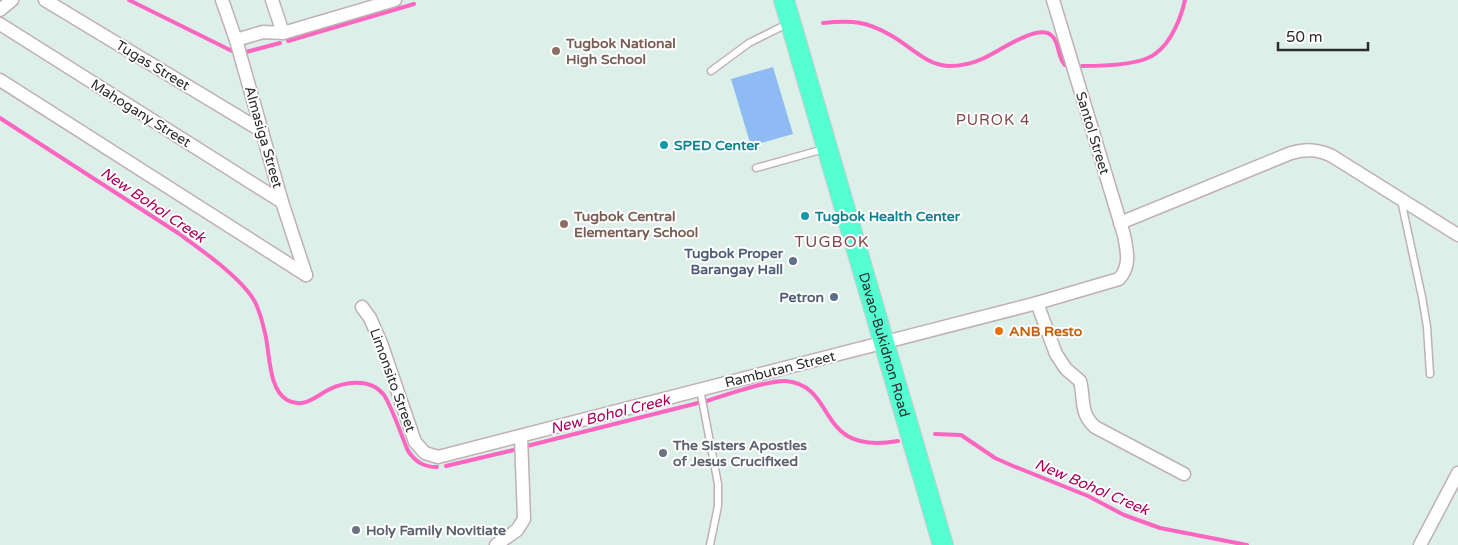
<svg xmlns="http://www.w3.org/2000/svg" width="1458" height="545" viewBox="0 0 1458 545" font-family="'Varela Round',sans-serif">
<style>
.pitch{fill:#8ebbf3}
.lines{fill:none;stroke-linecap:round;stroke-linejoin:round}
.stream{stroke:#fc65c0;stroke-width:4}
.service-casing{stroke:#c1b0b2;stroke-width:9}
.minor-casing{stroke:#c1b0b2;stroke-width:15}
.trunk-casing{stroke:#ccc;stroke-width:22}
.service{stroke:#fff;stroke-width:6}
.minor{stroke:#fff;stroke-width:12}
.trunk{stroke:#54ffd2;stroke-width:20}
.education-dot{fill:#8d6e63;stroke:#fff;stroke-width:2}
.culture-dot{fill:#0f9aa8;stroke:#fff;stroke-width:2}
.service-dot{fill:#5c6f8a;stroke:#fff;stroke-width:2}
.food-dot{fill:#e8710a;stroke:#fff;stroke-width:2}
.worship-dot{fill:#6b7280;stroke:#fff;stroke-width:2}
.labels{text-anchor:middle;stroke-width:4;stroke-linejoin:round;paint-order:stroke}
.education-label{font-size:14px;font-weight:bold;fill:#785e54;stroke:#fff;text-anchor:start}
.street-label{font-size:14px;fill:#2c2c2c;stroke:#fff}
.culture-label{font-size:14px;font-weight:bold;fill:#0d838f;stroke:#fff;text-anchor:start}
.service-label{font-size:14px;font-weight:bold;fill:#4e5e75;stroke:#fff;text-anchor:end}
.food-label{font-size:14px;font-weight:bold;fill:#c56008;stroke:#fff;text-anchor:start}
.worship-label{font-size:14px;font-weight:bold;fill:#5b616d;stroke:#fff;text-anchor:start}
.neighbourhood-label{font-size:15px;letter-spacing:1px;fill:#824649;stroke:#fff}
.water-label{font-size:15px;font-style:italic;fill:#ab005a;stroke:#fff}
.quarter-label{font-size:16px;letter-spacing:1px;fill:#824649;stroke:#fff}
</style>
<rect width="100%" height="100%" fill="#ddefe9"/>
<polygon class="pitch" points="773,67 793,134 751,146 731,79"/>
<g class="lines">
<g class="stream">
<polyline points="129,0 234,52"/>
<path d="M823,23C852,20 867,21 892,36C910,46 926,65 949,66C961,66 971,64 982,59C997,53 1037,23 1051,35C1060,42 1057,57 1065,65"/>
<polyline points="288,41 414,4"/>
<polyline points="246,52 280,43"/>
<path d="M1082,66C1100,66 1141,65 1155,54C1171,43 1181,18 1185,0"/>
<path d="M0,118L178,233C200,249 245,280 256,304C260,313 263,324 265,333C270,352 268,389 287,400C303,409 315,397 328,390C345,381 371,378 384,395C393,409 401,435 408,451C416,462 423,467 437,467"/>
<path d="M707,401C726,395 768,380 786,381C839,386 814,456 898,441"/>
<polyline points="935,434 961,435 995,458 1013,466 1088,496 1124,515 1160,528 1247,545"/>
<polyline points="527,446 698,403"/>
<polyline points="446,466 518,449"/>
</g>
<defs>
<g id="service">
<polyline points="711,71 749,43 789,23"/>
<polyline points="756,168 824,149"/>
<polyline points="1401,200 1422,297 1427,327 1430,374"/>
<polyline points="700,389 718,484 718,506 710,545"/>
</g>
<g id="minor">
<polyline points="45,0 262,131"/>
<polyline points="222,0 236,40 282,202 306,275"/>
<polyline points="272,0 283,33"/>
<polyline points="0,10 12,0"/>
<polyline points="0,24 282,202"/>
<polyline points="236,40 263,32 283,33 395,0"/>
<polyline points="0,80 306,275"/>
<path d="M1120,223L1291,153C1306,149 1318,149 1332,156L1458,235"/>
<path d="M1037,303L1056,354L1066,369L1080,381C1085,400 1079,412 1095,427L1184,474"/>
<path d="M362,307L370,318L381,343L415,442L425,453L438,457L1037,303L1119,279C1131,266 1127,251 1124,235L1053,0"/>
<polyline points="496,545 517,530 524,519 521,436"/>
<polyline points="1420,545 1458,473"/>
</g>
<g id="trunk">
<path id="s1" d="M784,0L943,545"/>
</g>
</defs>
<use href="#service" class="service-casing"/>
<use href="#minor" class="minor-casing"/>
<use href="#trunk" class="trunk-casing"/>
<use href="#service" class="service"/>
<use href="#minor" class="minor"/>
<use href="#trunk" class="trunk"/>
</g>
<g class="education-dot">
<circle cx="556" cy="51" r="5"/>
<circle cx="564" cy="224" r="5"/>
</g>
<g class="culture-dot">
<circle cx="664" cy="145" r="5"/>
<circle cx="805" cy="216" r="5"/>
</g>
<g class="service-dot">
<circle cx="793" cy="261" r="5"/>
<circle cx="834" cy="297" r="5"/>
</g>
<circle class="food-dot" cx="999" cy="331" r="5"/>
<g class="worship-dot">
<circle cx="663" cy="453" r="5"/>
<circle cx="356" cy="530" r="5"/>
</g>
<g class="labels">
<g class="education-label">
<text x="566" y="48">Tugbok National<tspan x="566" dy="16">High School</tspan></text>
<text x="574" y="221">Tugbok Central<tspan x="574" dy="16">Elementary School</tspan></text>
</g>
<g class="street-label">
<text transform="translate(153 65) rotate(31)" y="5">Tugas Street</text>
<text transform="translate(141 113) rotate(32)" y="5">Mahogany Street</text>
<text transform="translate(1093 133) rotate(73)" y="5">Santol Street</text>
<text transform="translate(264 137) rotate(74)" y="5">Almasiga Street</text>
<text dy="5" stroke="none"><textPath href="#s1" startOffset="359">Davao-Bukidnon Road</textPath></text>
<text transform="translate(780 369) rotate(-14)" y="5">Rambutan Street</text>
<text transform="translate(393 380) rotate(70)" y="5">Limonsito Street</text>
</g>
<g class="culture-label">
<text x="674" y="150">SPED Center</text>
<text x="815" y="221">Tugbok Health Center</text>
</g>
<g class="service-label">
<text x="783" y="258">Tugbok Proper<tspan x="783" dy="16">Barangay Hall</tspan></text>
<text x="824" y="302">Petron</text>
</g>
<g class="food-label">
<text x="1009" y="336">ANB Resto</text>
</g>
<g class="worship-label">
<text x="673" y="450">The Sisters Apostles<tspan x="673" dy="16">of Jesus Crucifixed</tspan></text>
<text x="366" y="535">Holy Family Novitiate</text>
</g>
<g class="neighbourhood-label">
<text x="993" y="125">PUROK 4</text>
</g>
<g class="water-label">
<text transform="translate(153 205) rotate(34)" y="5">New Bohol Creek</text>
<text transform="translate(610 414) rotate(-14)" y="5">New Bohol Creek</text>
<text transform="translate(1092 487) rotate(23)" y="5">New Bohol Creek</text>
</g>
<g class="quarter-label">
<text x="832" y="247">TUGBOK</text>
</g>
</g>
<path d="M1278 42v8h90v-8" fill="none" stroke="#2c2c2c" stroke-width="2.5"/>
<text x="1286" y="42" font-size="15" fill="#2c2c2c" stroke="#ffffff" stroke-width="4" paint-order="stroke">50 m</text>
</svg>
